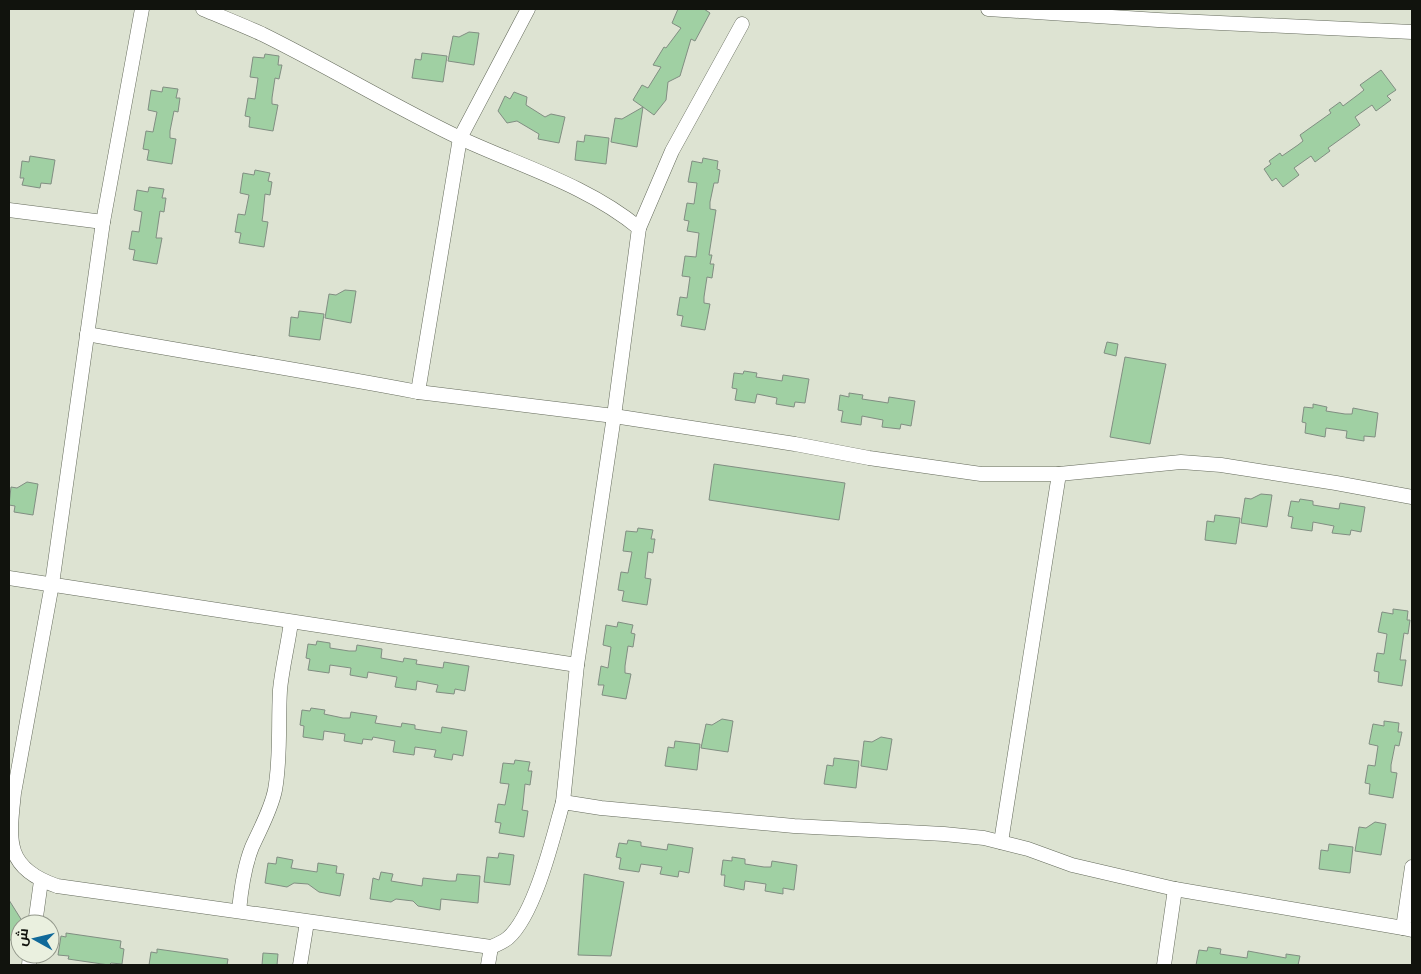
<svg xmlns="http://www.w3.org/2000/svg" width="1421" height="974" viewBox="0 0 1421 974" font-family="Overpass,Cairo,sans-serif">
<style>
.building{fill:#a0d0a3;stroke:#818e82}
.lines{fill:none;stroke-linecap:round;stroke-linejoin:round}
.minor-casing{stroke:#646a5b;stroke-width:15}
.minor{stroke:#fff;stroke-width:14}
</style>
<rect width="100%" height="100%" fill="#dde3d2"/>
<g class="building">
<polygon points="678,9 704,9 710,13 695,41 691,39 680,76 668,82 666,100 654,115 643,107 637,147 611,142 615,118 622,119 643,107 633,100 642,85 648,88 661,67 653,65 664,47 666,48 681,28 672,23"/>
<polygon points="469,32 479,33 474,65 448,61 453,36 459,37"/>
<polygon points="422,53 447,56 443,82 412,78 415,59 421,60"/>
<polygon points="265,54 279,56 278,65 282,65 279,79 275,78 272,98 272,104 278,105 273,131 249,127 250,117 245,116 248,98 255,99 258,78 250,77 253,57 264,58"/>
<polygon points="1381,70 1396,90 1387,96 1391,100 1376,111 1372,105 1355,117 1360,125 1328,148 1330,151 1315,162 1311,156 1294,168 1299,175 1283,187 1276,178 1272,181 1264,169 1271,164 1269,161 1280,153 1282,156 1298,145 1303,141 1300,135 1331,113 1329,110 1340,102 1343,106 1359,94 1364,90 1360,85"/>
<polygon points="163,87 178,89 176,98 180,98 178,112 174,111 170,131 170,138 176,139 172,164 147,160 149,150 143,149 146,131 153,132 157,112 148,110 151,90 162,92"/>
<polygon points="514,92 527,97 526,105 545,117 551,114 565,117 559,143 538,139 539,134 517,121 507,123 498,111 505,96 510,99"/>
<polygon points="585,135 609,138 606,164 575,160 577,141 584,142"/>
<polygon points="30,156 55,160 51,184 41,183 40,188 22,185 24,178 20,178 22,161 29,162"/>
<polygon points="703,158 718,161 717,169 720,170 718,183 714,183 710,202 710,209 716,210 709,255 712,255 710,264 714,264 712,278 707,277 704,297 704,303 710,304 705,330 681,326 683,316 677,315 680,297 687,298 690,277 682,276 685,256 696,257 699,233 687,231 689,221 684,220 687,203 694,204 697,183 688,182 692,161 702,163"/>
<polygon points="255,170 270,173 268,181 272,182 270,195 265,194 263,214 262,221 268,222 264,247 239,243 241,233 235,232 238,214 245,215 249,195 240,193 243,173 254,175"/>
<polygon points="149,187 164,189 162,198 166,198 164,212 160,211 156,238 162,238 157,264 133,260 135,250 129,249 132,231 139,232 142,212 134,210 137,190 148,192"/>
<polygon points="345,290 356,291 351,323 325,318 329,294 336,295"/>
<polygon points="299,311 324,314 320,340 289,336 291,317 298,318"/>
<polygon points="1107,342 1118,344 1116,356 1104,353"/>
<polygon points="1125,357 1166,364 1150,444 1110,437"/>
<polygon points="744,371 757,373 756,377 776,380 782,381 783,375 809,379 805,403 795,402 794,407 776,404 777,398 757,394 755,403 735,400 737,389 732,388 734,373 743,374"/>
<polygon points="849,393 863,395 862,399 882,402 888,403 889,397 915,401 911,426 901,424 900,429 882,427 883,420 862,416 861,425 841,422 843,411 838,410 840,395 849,397"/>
<polygon points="1313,404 1327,407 1326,411 1345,414 1352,414 1353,408 1378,413 1375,437 1364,436 1364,441 1346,438 1347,431 1326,428 1325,437 1305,433 1306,423 1302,422 1304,407 1313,408"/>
<polygon points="714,464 845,483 839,520 709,500"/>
<polygon points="27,482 38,484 33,515 14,512 15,506 9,505 11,487 17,488"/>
<polygon points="1261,494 1272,495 1267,527 1241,523 1245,498 1251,499"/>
<polygon points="1300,499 1313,501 1313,505 1332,508 1339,509 1340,503 1365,507 1361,532 1351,530 1350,535 1332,533 1334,526 1313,522 1312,531 1291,528 1293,517 1288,516 1291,501 1299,502"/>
<polygon points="1215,515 1240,518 1236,544 1205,540 1207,521 1214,522"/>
<polygon points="638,528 653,530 651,539 655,539 653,553 648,552 645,578 651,579 647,605 622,601 624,591 618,590 621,572 628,573 632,552 623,551 626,531 637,532"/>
<polygon points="1393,609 1408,611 1407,620 1410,620 1408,634 1404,633 1400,660 1406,660 1402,686 1378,682 1379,672 1374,671 1377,653 1384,654 1387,634 1378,632 1382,612 1393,614"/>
<polygon points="618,622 633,625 631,633 635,634 633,647 628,646 625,666 625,673 631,674 626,699 602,695 604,685 598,685 601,666 608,668 611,647 603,645 606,625 617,627"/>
<polygon points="317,641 330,643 330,648 349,651 356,651 357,645 382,649 381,658 403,662 404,658 417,660 416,664 443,668 444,662 469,666 465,691 455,689 454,694 436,692 438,685 417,681 416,690 395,687 397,677 368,672 367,678 350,675 351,668 330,665 329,673 308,670 310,659 306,658 308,644 316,645"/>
<polygon points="311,708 325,710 324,714 343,718 350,718 351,712 377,716 375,723 401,727 402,723 415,725 415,729 441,733 442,727 467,731 463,756 453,754 452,760 434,757 436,750 415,747 414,755 393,752 395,741 373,737 372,740 363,739 362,744 344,741 345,734 324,731 323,740 303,737 304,726 300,725 302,710 310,711"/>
<polygon points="722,719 733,721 728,752 701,748 706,724 712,725"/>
<polygon points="1384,721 1399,723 1398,732 1402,732 1399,746 1395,745 1391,765 1391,772 1397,773 1393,798 1369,794 1370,784 1365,783 1368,765 1375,766 1378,746 1369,744 1373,724 1384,726"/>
<polygon points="881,737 892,739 887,770 861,766 864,741 872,742"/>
<polygon points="675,741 700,744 697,770 665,766 668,747 674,748"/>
<polygon points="834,758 859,761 856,788 824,784 827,765 833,766"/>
<polygon points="515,760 530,762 528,771 532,771 530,785 525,784 523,804 522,810 528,811 524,837 499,833 501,823 495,822 498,804 505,805 509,784 500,783 503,763 514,764"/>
<polygon points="1375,822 1386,824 1381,855 1355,851 1359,827 1366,828"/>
<polygon points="628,840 641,842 641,846 667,850 668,844 693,848 689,873 679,871 678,877 660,874 662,867 641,864 639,872 619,869 621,858 616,857 619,843 627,844"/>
<polygon points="1329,844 1353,847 1350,873 1319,869 1321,850 1328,851"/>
<polygon points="499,853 514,855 510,885 484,882 487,857 498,858"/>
<polygon points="277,857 293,860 291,868 317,872 318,863 337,866 336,873 344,874 340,896 319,892 308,884 294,883 287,887 265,883 268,863 276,864"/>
<polygon points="732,857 745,859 745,864 764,867 771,867 772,861 797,865 794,890 783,888 783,894 765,891 766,884 745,881 744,890 724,886 725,875 721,875 723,860 732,861"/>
<polygon points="381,872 393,874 391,881 422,886 423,878 449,881 456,881 457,874 480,876 478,903 441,899 440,910 418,906 413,901 396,899 391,902 370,899 373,878 379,880"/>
<polygon points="584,874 624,882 611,956 578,955"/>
<polygon points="9,900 24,924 20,924 20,933 9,941"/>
<polygon points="66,933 121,941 120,948 124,949 122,964 111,963 109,965 68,959 69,956 58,955 61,936 66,937"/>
<polygon points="1208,947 1221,949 1220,954 1247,958 1248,951 1286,958 1286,954 1300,956 1298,965 1196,965 1199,950 1207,951"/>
<polygon points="157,949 228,959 227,965 149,965 151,952 157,953"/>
<polygon points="263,953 278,954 277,965 262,965"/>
</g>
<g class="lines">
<defs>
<g id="minor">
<path d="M142,9L103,222L52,584L14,793C9,840 4,868 57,886L491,947C496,945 503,942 508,938C535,914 553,838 563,802L601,808L794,826L944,834L984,838L1028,849L1072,865L1175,889L1403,928"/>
<path d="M203,9C222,17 242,25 262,34C329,67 393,106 460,138C520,166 587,185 639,228L614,416L577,665L563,802"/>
<polyline points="528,9 460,138 418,392 614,416 795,444 869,458 981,474 1059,474 1181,462 1221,465 1336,483 1412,497"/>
<polyline points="988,9 1158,20 1412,32"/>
<polyline points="9,210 103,222"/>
<polyline points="639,228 672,151 742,24"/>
<path d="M87,334C197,354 308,371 418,392"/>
<polyline points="9,578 577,665"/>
<polyline points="1001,842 1059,474"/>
<path d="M239,911C241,889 244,867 252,847C260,829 271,810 275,790C281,757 278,724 280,690C282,668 288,645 291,622"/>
<polyline points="35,924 41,881"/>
<polyline points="1412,930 1403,928 1412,867"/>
<polyline points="29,965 30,954"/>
<polyline points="300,965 307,922"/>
<polyline points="488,965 491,947"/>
<polyline points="1164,965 1175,889"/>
</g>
</defs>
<use href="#minor" class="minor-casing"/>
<use href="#minor" class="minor"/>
</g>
<rect width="1421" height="974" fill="none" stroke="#11130d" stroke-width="20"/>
<g transform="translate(35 939) rotate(278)"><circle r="24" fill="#eaf0df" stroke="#93988b"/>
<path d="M0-4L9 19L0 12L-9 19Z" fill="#106999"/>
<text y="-8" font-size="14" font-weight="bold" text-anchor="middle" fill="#11130d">ش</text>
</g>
</svg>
